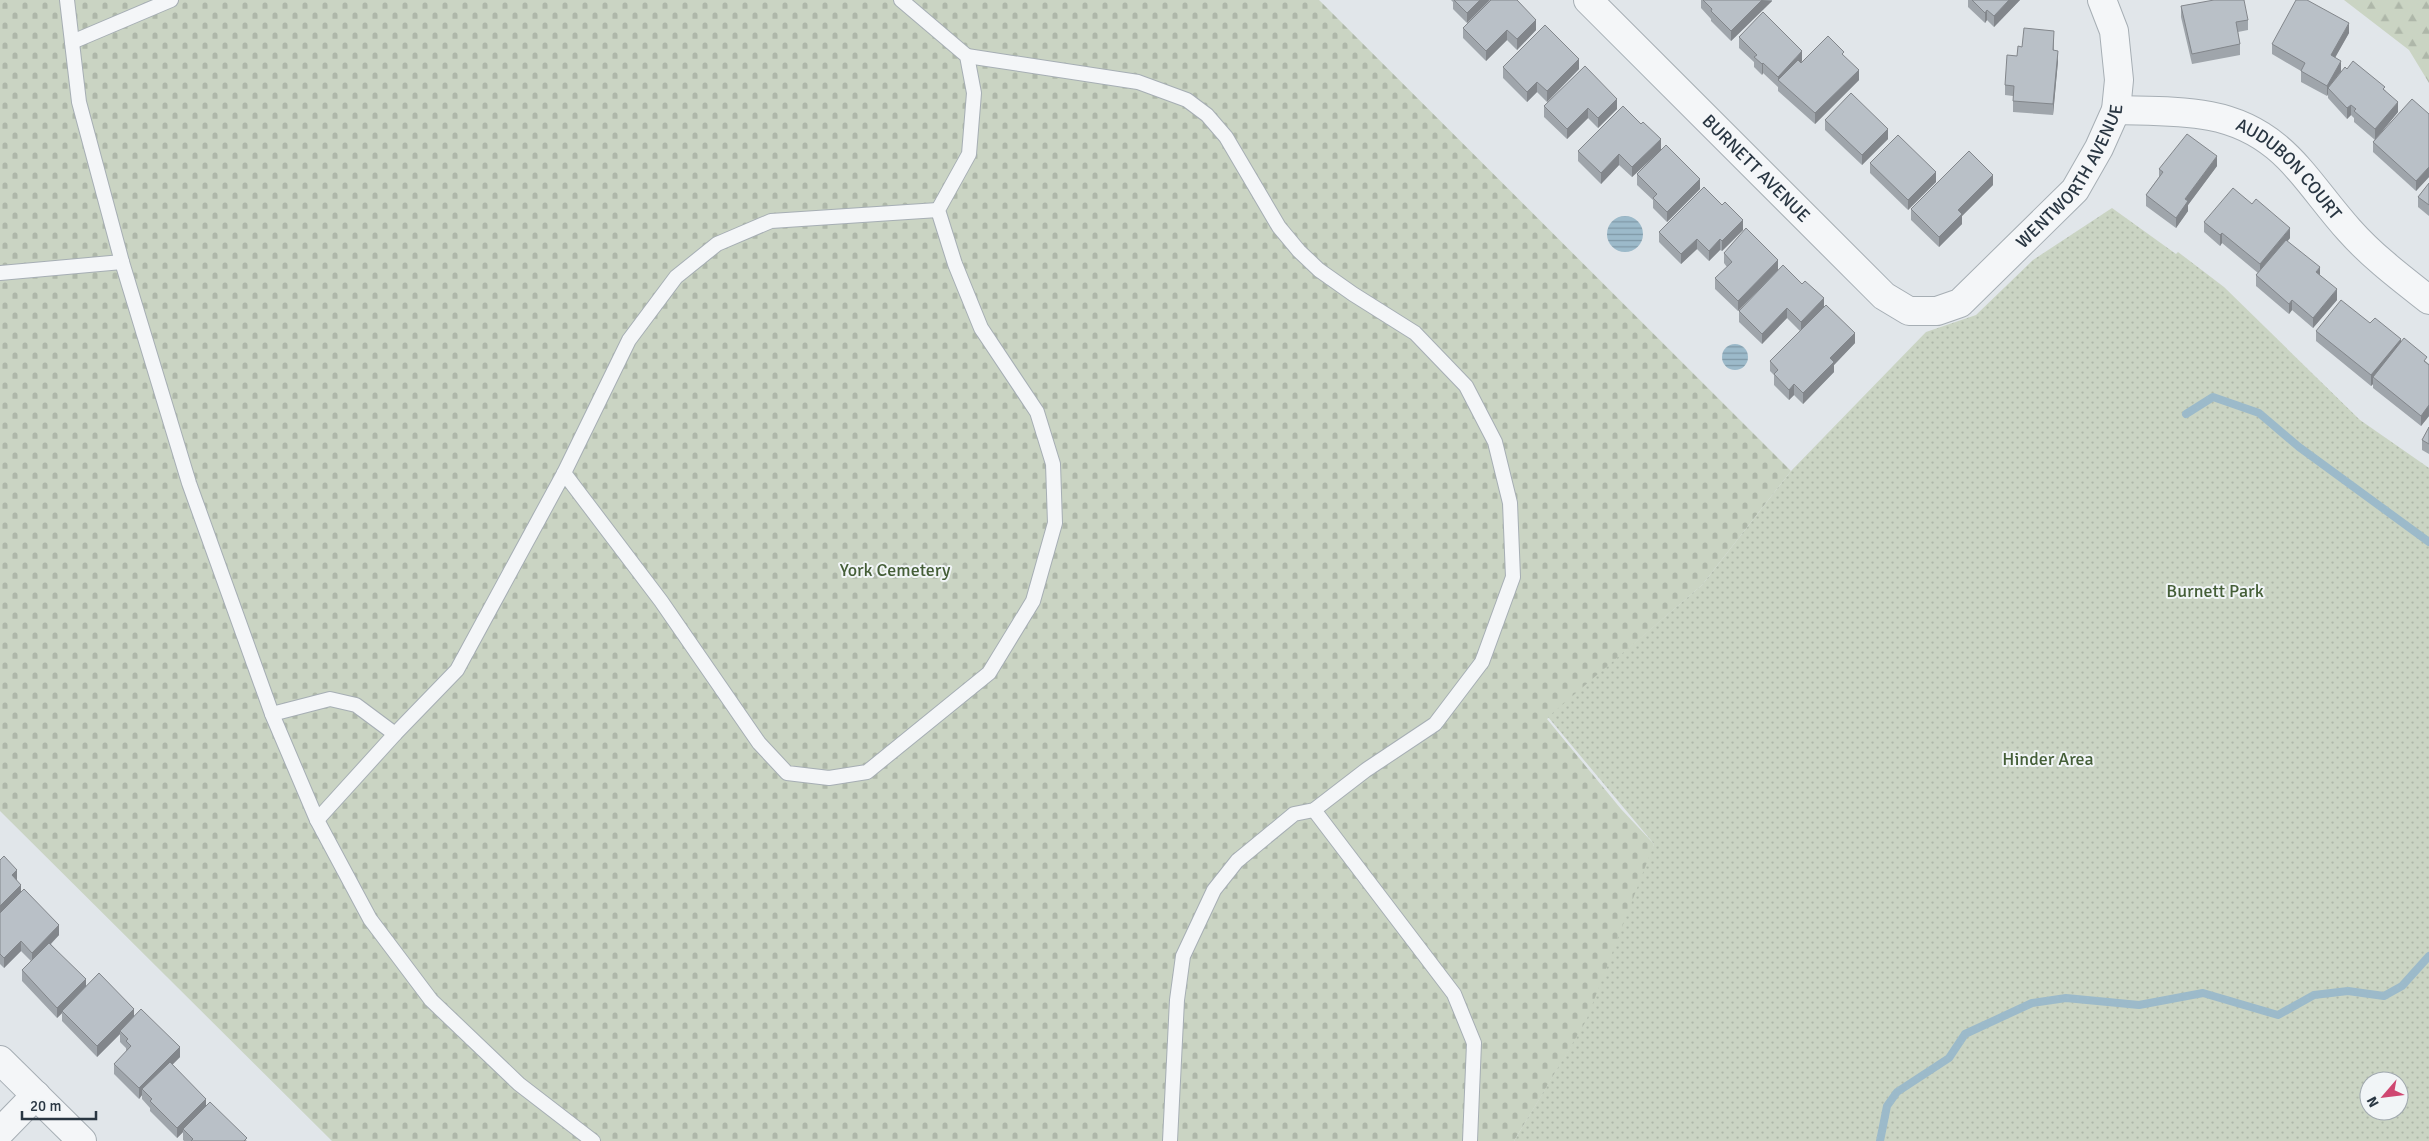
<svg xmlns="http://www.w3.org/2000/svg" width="2429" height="1141" viewBox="0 0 2429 1141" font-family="Signika,sans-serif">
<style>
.forest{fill:url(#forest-firs)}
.cemetery{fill:url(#cemetery-stones)}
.park{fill:url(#park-dots);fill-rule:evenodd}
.water{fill:url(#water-rules)}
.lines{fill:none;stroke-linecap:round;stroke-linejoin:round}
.stream{stroke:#9cbaca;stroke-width:8}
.service-casing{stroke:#a6aeb4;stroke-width:16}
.minor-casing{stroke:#a6aeb4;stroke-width:30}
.service{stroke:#f4f6f8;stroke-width:14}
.minor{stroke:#f4f6f8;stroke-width:28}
.wall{fill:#9fa5ab}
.shaded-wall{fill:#82868b}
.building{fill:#b9c0c7;stroke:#82868b}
.labels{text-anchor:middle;stroke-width:4;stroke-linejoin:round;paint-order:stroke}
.street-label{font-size:18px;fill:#293642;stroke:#f1f5f7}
.park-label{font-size:18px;fill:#445e37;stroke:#f1f5f7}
</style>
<defs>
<pattern id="forest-firs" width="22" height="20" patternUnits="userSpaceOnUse" patternTransform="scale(1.25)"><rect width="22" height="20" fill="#cad4c3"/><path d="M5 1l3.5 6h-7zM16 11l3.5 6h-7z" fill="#aeb7a9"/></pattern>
<pattern id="cemetery-stones" width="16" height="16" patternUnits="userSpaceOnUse" patternTransform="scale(1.25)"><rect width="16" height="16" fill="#cad4c3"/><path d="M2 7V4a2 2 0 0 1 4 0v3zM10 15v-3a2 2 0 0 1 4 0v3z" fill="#aeb7a9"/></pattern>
<pattern id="park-dots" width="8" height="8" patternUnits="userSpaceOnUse" patternTransform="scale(1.25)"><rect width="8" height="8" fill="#cad4c3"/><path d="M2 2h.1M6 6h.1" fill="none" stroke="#aeb7a9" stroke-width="1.8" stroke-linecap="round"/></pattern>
<pattern id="water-rules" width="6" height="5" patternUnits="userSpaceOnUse" patternTransform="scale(1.25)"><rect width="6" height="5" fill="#9cbaca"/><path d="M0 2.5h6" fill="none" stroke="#7f98a6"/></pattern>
</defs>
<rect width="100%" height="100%" fill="#e1e6ea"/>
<polygon class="forest" points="2344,0 2429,0 2429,83 2409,50"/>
<polygon class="cemetery" points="0,0 1319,0 1791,471 1702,585 1547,719 1621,809 1654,844 1620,966 1514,1141 332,1141 0,811"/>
<path class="park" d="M2112,208L2176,254L2178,252L2224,287L2360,420L2429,468V1141H1514L1586,1021L1654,844L1548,717L1702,585L1791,471L1926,332L1976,315L2033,260ZM2369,1081H2399V1111H2369Z"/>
<g class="water">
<circle cx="1625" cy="234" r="18"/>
<circle cx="1735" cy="357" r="13"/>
</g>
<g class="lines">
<g class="stream">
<polyline points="2186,414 2213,397 2259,413 2299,447 2429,542"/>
<polyline points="1880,1141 1887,1106 1897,1092 1949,1058 1965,1034 2032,1003 2066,998 2139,1005 2203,993 2278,1015 2314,995 2348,991 2384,996 2402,986 2429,956"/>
</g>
<defs>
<g id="service">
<polyline points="67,0 79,102 122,262 189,483 272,714 317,820 370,919 431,1000 519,1084 593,1141"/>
<polyline points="72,42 171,0"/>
<polyline points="967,56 1138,82 1187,100 1207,115 1226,137 1279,227 1299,251 1319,270 1353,294 1415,333 1466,386 1495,442 1510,503 1513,577 1482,662 1435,724 1366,770 1314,810 1294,814 1237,861 1214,890 1183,956 1177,1000 1170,1141"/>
<polyline points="0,273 122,262"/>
<polyline points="564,473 661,601 759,743 787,773 829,778 867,772 989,673 1033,601 1055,523 1053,464 1037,412 981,328 955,264 938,210 969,154 974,93 967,56 901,0"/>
<polyline points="272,714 330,699 356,705 395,734"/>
<polyline points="1314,810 1454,994 1474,1043 1470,1141"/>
<polyline points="317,820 395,734 457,670 564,473 629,340 676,277 717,244 771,221 938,210"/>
</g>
<g id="minor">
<path id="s1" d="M1588,0L1884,296L1909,311H1937L1960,303L2075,190L2099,148L2116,110L2119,80L2114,31L2102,0"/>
<path id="s2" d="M2116,110C2147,111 2179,110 2210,116C2283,130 2305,181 2349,230C2373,257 2401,278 2429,300"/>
<polyline points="0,1060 82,1141"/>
<polyline points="0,1132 36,1095"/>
</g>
</defs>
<use href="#service" class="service-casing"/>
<use href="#minor" class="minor-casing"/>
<use href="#service" class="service"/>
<use href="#minor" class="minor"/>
</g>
<g class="wall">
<polygon points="1451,0 1490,0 1467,23 1453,9 1453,2"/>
<polygon points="1701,0 1772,0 1772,1 1731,41 1711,21 1711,19 1701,8"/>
<polygon points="1968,0 2020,0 1994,27 1987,20 1985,23 1968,7"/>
<polygon points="2181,6 2248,20 2248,30 2238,32 2240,44 2240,55 2192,64 2181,17"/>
<polygon points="1463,28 1536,30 1517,50 1507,40 1486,61 1463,38"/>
<polygon points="2349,33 2335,57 2341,71 2385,90 2398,112 2375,140 2354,122 2354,118 2351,115 2347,119 2328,98 2328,94 2327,96 2301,82 2301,71 2272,54 2272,44"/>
<polygon points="1739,37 1802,61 1801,63 1844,56 1859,80 1815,124 1778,91 1778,86 1778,87 1763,73 1762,75 1754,67 1754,62 1739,48"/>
<polygon points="2054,41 2054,50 2058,61 2053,115 2013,112 2013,96 2005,95 2005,85 2022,47"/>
<polygon points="1503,67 1579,69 1547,102 1537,92 1527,102 1503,78"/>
<polygon points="1544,106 1617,109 1598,128 1588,118 1567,139 1544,117"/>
<polygon points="2429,114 2429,177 2416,191 2373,152 2373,142"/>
<polygon points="1825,120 1888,139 1862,165 1825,130"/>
<polygon points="1661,150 1700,189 1667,222 1653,208 1653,200 1637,185 1637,174 1660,151 1632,177 1619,165 1601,184 1578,161 1578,151"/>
<polygon points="1870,163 1936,182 1908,210 1870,173"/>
<polygon points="2217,166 2188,205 2188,211 2176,228 2146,206 2146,195 2159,177 2159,169"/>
<polygon points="2429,183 2429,216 2418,207 2418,197"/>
<polygon points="1993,185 1962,216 1962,224 1939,247 1911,220 1911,209"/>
<polygon points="2204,222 2290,238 2287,242 2320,275 2337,300 2313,328 2292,310 2289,314 2256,286 2256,275 2258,273 2222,243 2220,246 2204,232"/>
<polygon points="1743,230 1722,251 1720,250 1709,261 1697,249 1681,264 1659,242 1659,232"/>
<polygon points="1724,253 1778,270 1824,307 1855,343 1834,365 1834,372 1803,404 1794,395 1789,400 1774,385 1774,375 1770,371 1770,361 1800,331 1787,318 1762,344 1739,322 1739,311 1771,278 1738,311 1715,289 1715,278 1727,267 1724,263"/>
<polygon points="2370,323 2401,342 2429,364 2429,416 2421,426 2373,388 2373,384 2371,386 2316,341 2316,331"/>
<polygon points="2429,427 2429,454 2422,450 2422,440"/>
<polygon points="0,860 17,880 21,892 59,935 51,944 86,986 134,1017 180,1057 172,1065 206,1105 247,1141 184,1141 183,1140 183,1132 177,1138 150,1111 150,1108 142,1099 142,1095 139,1099 114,1074 114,1064 126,1052 126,1048 120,1042 120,1034 97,1057 62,1021 62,1013 57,1018 22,981 22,970 31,961 21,951 4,968 0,964"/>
</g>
<g class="shaded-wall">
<polygon points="1480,0 1490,0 1467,23 1467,13"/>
<polygon points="1762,0 1772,1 1731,41 1731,31"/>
<polygon points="2009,0 2020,0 1994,27 1994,16"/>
<polygon points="1987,10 1987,20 1985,23 1985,13"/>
<polygon points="1536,20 1536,30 1517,50 1517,39"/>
<polygon points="2349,23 2349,33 2331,65 2331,55"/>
<polygon points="1507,30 1507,40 1486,61 1486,51"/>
<polygon points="1802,51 1802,61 1781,83 1778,80 1778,87 1778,77"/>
<polygon points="2058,51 2058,61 2053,115 2053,104"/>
<polygon points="1579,59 1579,69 1547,102 1547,91"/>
<polygon points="2341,61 2341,71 2328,88 2328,94 2327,96 2327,86"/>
<polygon points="1763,63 1763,73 1762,75 1762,64"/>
<polygon points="1859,70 1859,80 1815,124 1815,113"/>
<polygon points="1537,82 1537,92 1527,102 1527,92"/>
<polygon points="1617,99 1617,109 1598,128 1598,118"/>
<polygon points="2398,102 2398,112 2375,140 2375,129"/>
<polygon points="2351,105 2351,115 2347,119 2347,108"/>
<polygon points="1588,108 1588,118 1567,139 1567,129"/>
<polygon points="1888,129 1888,139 1862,165 1862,155"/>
<polygon points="1661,139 1661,150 1632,177 1632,167"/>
<polygon points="1619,154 1619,165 1601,184 1601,173"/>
<polygon points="2217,156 2217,166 2188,205 2188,211 2176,228 2176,218 2185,199"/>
<polygon points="2429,167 2429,177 2416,191 2416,181"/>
<polygon points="1936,172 1936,182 1908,210 1908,200"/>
<polygon points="1993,175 1993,185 1962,216 1962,224 1939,247 1939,237 1958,210"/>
<polygon points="1700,179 1700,189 1667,222 1667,212"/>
<polygon points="1743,220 1743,230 1722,251 1722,241"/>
<polygon points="2290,228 2290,238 2260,274 2260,264"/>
<polygon points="2222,233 2222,243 2220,246 2220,235"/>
<polygon points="1697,239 1697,249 1681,264 1681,254"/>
<polygon points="1720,239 1720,250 1709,261 1709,251"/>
<polygon points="1778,260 1778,270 1738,311 1738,301"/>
<polygon points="2320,267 2320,277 2316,272"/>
<polygon points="2337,289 2337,300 2313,328 2313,318"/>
<polygon points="1824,298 1824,309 1801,332 1801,322"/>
<polygon points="2292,300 2292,310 2289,314 2289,304"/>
<polygon points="1787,308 1787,318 1762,344 1762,334"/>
<polygon points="1855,333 1855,343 1834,365 1834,372 1803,404 1803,393 1830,358"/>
<polygon points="2401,339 2401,349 2373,377 2373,384 2371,386 2371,375"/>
<polygon points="1794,384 1794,395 1789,400 1789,390"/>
<polygon points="2429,405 2429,416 2421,426 2421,416"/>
<polygon points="17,870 17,880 12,886 12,875"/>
<polygon points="21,885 21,895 0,917 0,906"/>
<polygon points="59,925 59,935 32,963 32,953"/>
<polygon points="21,941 21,951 4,968 4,958"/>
<polygon points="86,979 86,989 62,1011 62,1013 57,1018 57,1008"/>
<polygon points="134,1009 134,1019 120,1031 120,1034 97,1057 97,1046"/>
<polygon points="180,1047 180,1057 145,1092 142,1089 142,1095 139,1099 139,1088"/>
<polygon points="206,1099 206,1109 183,1129 183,1132 177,1138 177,1128"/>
</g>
<g class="building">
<polygon points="1454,0 1480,0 1467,13"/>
<polygon points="1491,0 1517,0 1536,20 1517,39 1507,30 1486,51 1463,28"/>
<polygon points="1703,0 1762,0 1731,31 1711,11 1712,9"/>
<polygon points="1972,0 2009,0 1994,16 1987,10 1985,13"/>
<polygon points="2214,0 2244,0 2248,20 2236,22 2240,44 2192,54 2181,6"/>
<polygon points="2296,0 2307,0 2349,23 2331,55 2341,61 2327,86 2301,71 2305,63 2272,44"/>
<polygon points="1763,12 1802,51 1778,77 1763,63 1762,64 1754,57 1757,55 1739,37"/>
<polygon points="1545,25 1579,59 1547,91 1537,82 1527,92 1503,67"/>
<polygon points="2024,28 2054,31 2053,50 2058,51 2053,104 2013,101 2014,86 2005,85 2007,55 2017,56 2018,46 2022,47"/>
<polygon points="1828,36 1844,52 1842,54 1859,70 1815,113 1778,80 1798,60 1801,63"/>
<polygon points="2353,61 2385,87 2383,89 2398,102 2375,129 2354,111 2356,109 2351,105 2347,108 2328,88 2345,67 2347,69"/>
<polygon points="1585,66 1617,99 1598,118 1588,108 1567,129 1544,106"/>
<polygon points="1851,93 1888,129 1862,155 1825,120"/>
<polygon points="2412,99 2429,114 2429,167 2416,181 2373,142"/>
<polygon points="1623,106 1641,124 1643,122 1661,139 1632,167 1619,154 1601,173 1578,151"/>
<polygon points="2187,134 2217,156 2185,199 2188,201 2176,218 2146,195 2163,172 2159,169"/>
<polygon points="1898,135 1936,172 1908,200 1870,163"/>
<polygon points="1666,145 1700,179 1667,212 1653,198 1657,194 1637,174"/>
<polygon points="1969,151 1993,175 1958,210 1962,214 1939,237 1911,209"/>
<polygon points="2429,183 2429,205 2418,197"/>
<polygon points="1704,187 1722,205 1725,202 1743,220 1722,241 1720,239 1709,251 1697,239 1681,254 1659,232"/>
<polygon points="2233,188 2252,204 2256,199 2290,228 2260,264 2222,233 2220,235 2204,222"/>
<polygon points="1746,228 1778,260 1738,301 1715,278 1732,262 1724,253"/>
<polygon points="2286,240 2320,267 2316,272 2337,289 2313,318 2292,300 2289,304 2256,275"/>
<polygon points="1783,265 1802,284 1805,281 1824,298 1801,322 1787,308 1762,334 1739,311"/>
<polygon points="2341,300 2370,323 2375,318 2401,339 2371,375 2316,331"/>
<polygon points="1826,305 1855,333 1830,358 1834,362 1803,393 1794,384 1789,390 1774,374 1778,370 1770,361"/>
<polygon points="2404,338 2427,357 2424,361 2429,365 2429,405 2421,416 2373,377"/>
<polygon points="2429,427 2429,444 2422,440"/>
<polygon points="4,856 17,870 12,875 21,885 0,906 0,860"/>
<polygon points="24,889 59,925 32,953 21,941 4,958 0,954 0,913"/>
<polygon points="49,943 86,979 57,1008 22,970"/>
<polygon points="99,973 134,1009 97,1046 62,1011"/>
<polygon points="141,1009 180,1047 139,1088 114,1064 131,1046 126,1041 128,1039 120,1031"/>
<polygon points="170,1062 206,1099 177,1128 150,1101 152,1099 142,1089"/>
<polygon points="210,1102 247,1138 244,1141 191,1141 193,1139 183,1129"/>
</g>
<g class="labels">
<g class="street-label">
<text dy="6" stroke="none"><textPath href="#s1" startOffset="238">BURNETT AVENUE</textPath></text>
<text dy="6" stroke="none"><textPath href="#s2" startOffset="192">AUDUBON COURT</textPath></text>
<text dy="6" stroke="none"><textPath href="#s1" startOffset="670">WENTWORTH AVENUE</textPath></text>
</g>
<g class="park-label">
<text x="895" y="576">York Cemetery</text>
<text x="2215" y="597">Burnett Park</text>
<text x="2048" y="765">Hinder Area</text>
</g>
</g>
<g transform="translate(2384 1096) rotate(242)"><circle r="24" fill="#f1f5f7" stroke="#a1a9af"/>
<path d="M0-4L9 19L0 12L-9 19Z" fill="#cf4771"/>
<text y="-8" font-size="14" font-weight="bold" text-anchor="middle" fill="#293642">N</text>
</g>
<path d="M22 1111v8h74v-8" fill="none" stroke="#293642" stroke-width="2.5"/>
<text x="30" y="1111" font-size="15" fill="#293642" stroke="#f1f5f7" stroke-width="4" paint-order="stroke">20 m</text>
</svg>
